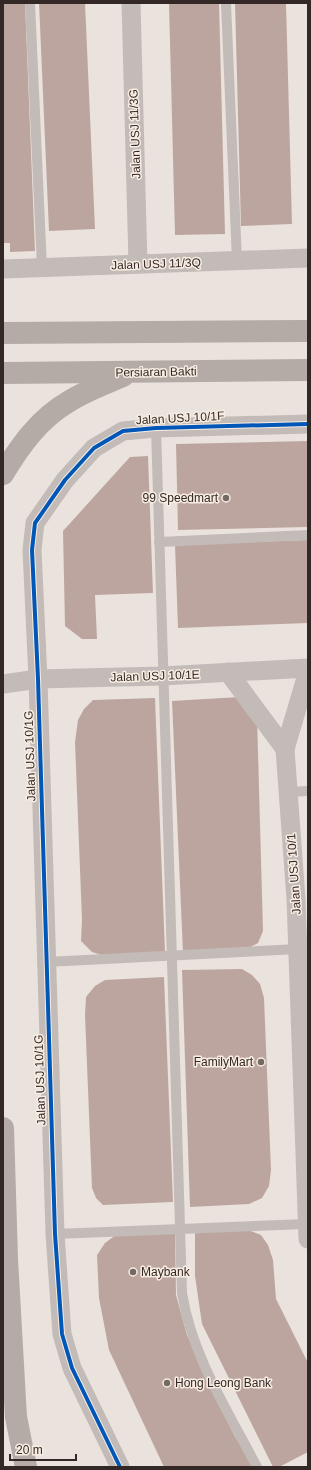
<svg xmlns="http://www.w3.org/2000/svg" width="311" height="1470" viewBox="0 0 311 1470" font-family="Helvetica,sans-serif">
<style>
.building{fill:#bda59f}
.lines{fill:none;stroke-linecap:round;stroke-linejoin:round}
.lane{stroke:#c3bbb7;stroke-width:10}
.street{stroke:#c3bbb7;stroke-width:19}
.secondary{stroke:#b4aba7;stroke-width:22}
.cycleway-casing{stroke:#f8ede3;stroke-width:6}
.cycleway{stroke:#0057b8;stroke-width:4}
.poi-dot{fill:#736965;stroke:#f8ede3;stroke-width:1.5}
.labels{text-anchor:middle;stroke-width:3;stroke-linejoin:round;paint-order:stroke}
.street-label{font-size:12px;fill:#332825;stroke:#f8ede3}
.poi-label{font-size:12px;fill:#332825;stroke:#f8ede3;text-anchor:end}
</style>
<rect width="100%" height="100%" fill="#eae3dd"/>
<g class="building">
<polygon points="3,3 25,3 35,251 10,252 10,243 3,243"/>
<polygon points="39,3 85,3 95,229 49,231"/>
<polygon points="169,3 219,3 225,234 175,235"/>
<polygon points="235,3 286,3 292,224 241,226"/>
<polygon points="308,441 308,527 178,530 176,444"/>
<polygon points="148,456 153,593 95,595 97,639 82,639 65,626 63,531 130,457"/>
<polygon points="308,540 308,623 178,628 175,545"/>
<polygon points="239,697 257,716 263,931 258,943 247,949 183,953 172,701"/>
<polygon points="155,698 165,952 105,956 92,952 81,941 82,920 75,742 78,720 84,709 93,700"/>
<polygon points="242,969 252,975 260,984 264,998 271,1170 269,1186 262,1198 249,1204 190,1207 182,970"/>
<polygon points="164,977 173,1202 103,1205 96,1198 92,1188 85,1015 86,997 95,986 105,980"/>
<polygon points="248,1230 261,1235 268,1245 273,1260 276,1299 308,1363 308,1452 279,1467 273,1467 202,1324 195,1276 195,1231"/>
<polygon points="175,1232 176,1295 187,1335 234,1435 254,1467 164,1467 109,1350 99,1298 97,1255 105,1243 117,1234"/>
</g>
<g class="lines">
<g class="lane">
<polyline points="30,3 42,268"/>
<polyline points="226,3 237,261"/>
<path d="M156,428L182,1293C192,1356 228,1411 257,1467"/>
<polyline points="159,542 308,535"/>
<polyline points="288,792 308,791"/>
<polyline points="46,962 298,949"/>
<polyline points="55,1234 306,1224"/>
</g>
<g class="street">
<polyline points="131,3 138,264"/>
<polyline points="3,269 308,258"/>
<polyline points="308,671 285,749 296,899 308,1239"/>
<polyline points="228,672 285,749"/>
<polyline points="3,684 38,679 162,676 308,668"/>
<polyline points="120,1467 72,1368 62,1334 55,1234 38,679 32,550 35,523 65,480 94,448 123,431 156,428 308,424"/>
</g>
<g class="secondary">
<polyline points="3,333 308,331"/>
<polyline points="3,373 308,370"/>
<path d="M3,474C20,446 39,419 68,402C85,391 105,384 123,376"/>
<polyline points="3,1128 7,1259 16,1417 26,1467"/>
</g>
<defs>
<polyline id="cycleway" points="120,1467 72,1368 62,1334 55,1234 38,679 32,550 35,523 65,480 94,448 123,431 156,428 308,424"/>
</defs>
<use href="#cycleway" class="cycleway-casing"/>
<use href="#cycleway" class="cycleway"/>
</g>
<g class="poi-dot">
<circle cx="226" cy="498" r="4"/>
<circle cx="261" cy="1062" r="4"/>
<circle cx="133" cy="1272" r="4"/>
<circle cx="167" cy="1383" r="4"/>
</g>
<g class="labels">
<g class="street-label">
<text transform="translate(135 134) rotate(-92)" y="4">Jalan USJ 11/3G</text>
<text transform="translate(156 264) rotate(-2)" y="4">Jalan USJ 11/3Q</text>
<text transform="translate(156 372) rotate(-1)" y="4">Persiaran Bakti</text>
<text transform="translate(180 418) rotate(-3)" y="4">Jalan USJ 10/1F</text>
<text transform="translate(155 676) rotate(-2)" y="4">Jalan USJ 10/1E</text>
<text transform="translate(30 756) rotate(-92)" y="4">Jalan USJ 10/1G</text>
<text transform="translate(294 874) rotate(-94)" y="4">Jalan USJ 10/1</text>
<text transform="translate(40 1080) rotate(-92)" y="4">Jalan USJ 10/1G</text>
</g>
<g class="poi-label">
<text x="218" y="502">99 Speedmart</text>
<text x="253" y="1066">FamilyMart</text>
<text x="141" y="1276" text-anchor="start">Maybank</text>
<text x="175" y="1387" text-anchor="start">Hong Leong Bank</text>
</g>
</g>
<rect width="311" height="1470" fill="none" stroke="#332825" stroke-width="8"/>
<path d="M10 1454v6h66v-6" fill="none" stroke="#332825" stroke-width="2"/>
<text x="16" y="1454" font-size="12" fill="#332825" stroke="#f8ede3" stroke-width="3" paint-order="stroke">20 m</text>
</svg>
